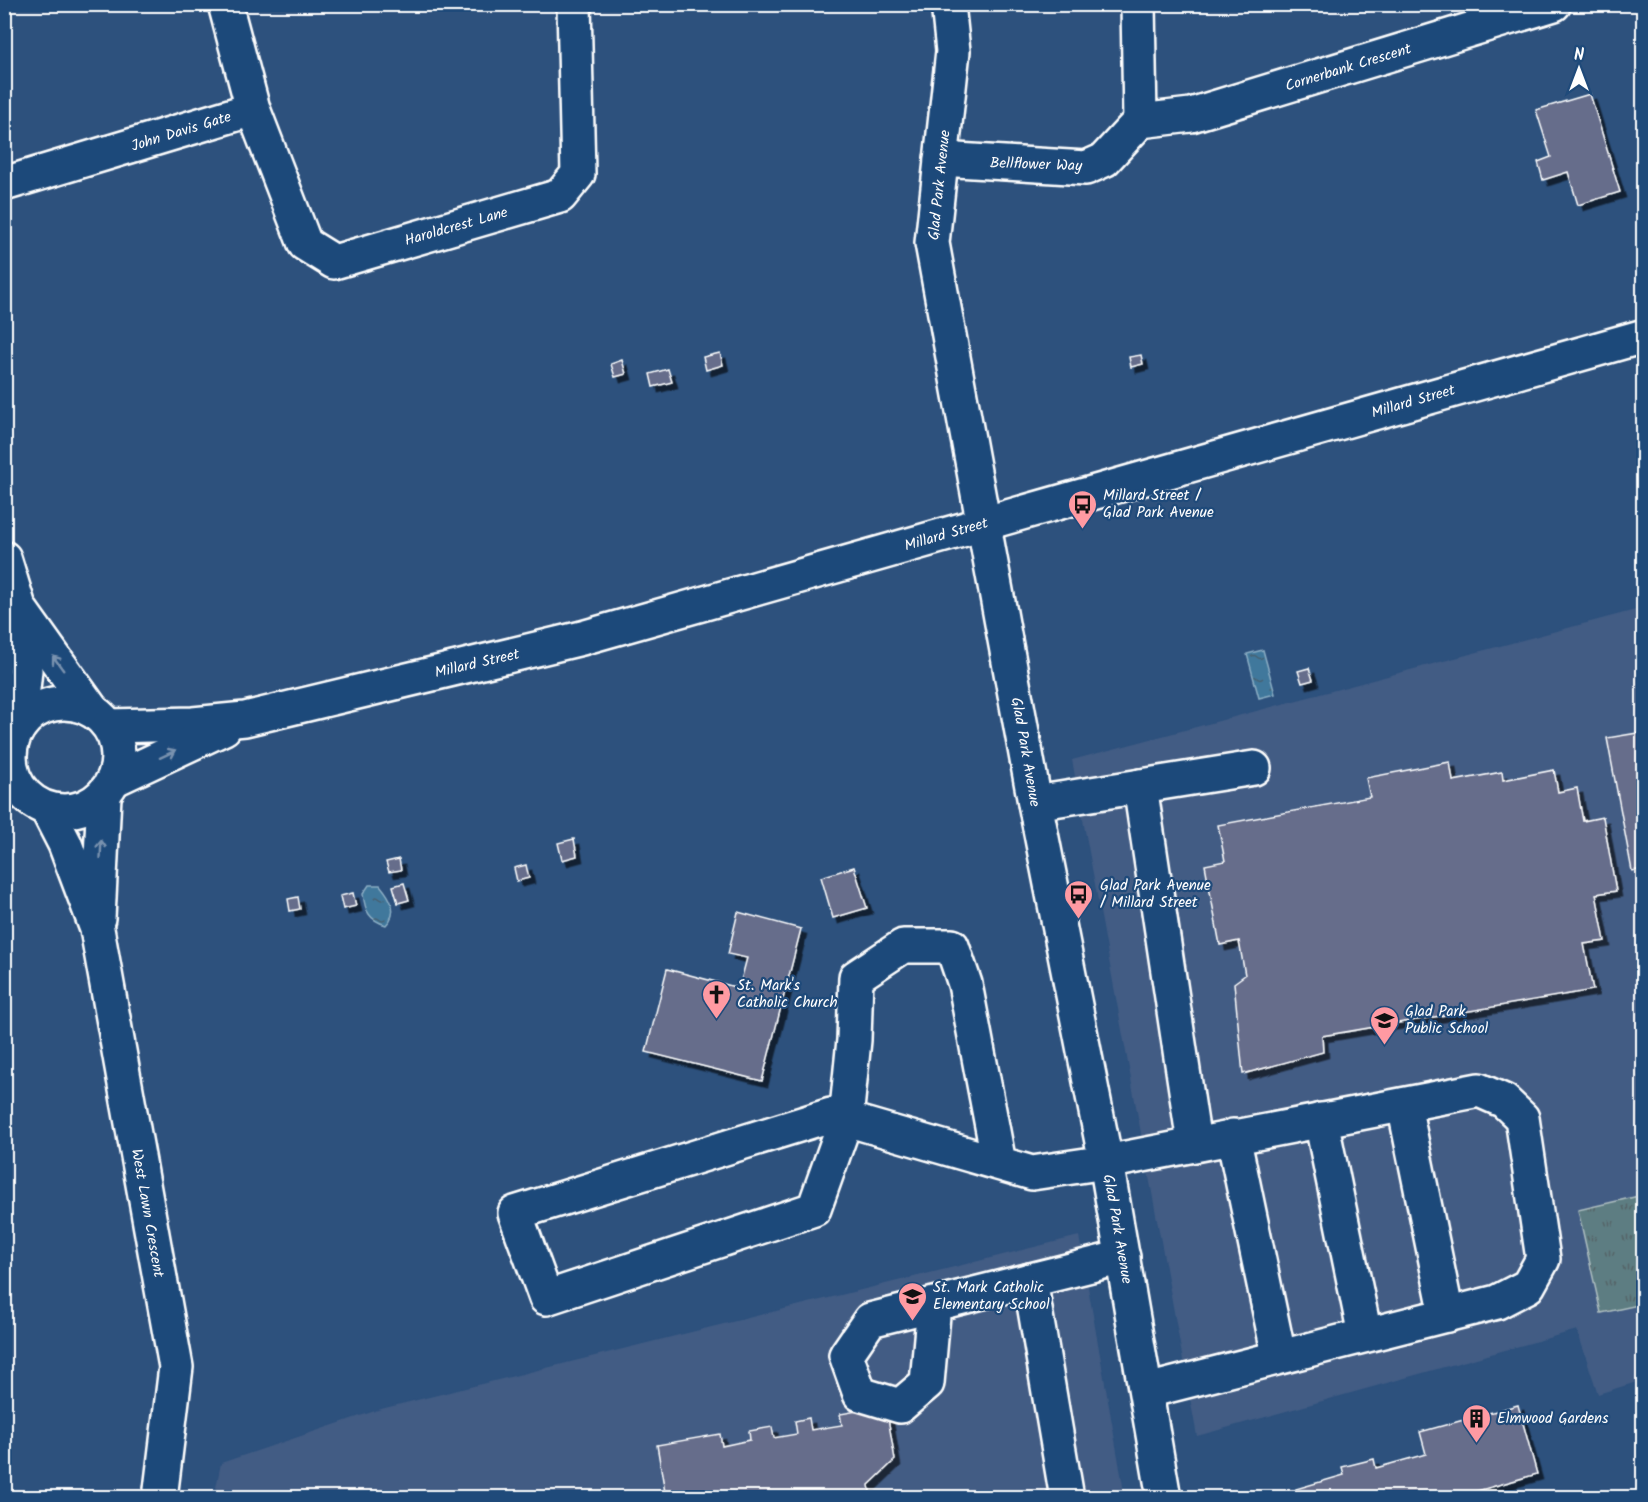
<svg xmlns="http://www.w3.org/2000/svg" width="1648" height="1502" viewBox="0 0 1648 1502" font-family="Kalam,sans-serif">
<style>
.built{fill:#425c84}
.park{fill:url(#park-tufts);stroke:#aebec0;stroke-width:1.5}
.water{fill:url(#water-ripples);stroke:#8caec4;stroke-width:1.5}
.building{fill:#666d8b;stroke:#fff;stroke-width:1.5;filter:url(#shadow)}
.lines{fill:none;stroke-linecap:round;stroke-linejoin:round}
.minor-casing{stroke:#fff;stroke-width:38}
.minor{stroke:#1f4a7a;stroke-width:33}
.oneway{stroke:#7992af}
.labels{text-anchor:middle;stroke-width:4.5;stroke-linejoin:round;paint-order:stroke}
.street-label{font-size:15px;fill:#fff;stroke:#1f4a7a}
.poi-label{font-size:15px;fill:#fff;stroke:#1f4a7a;text-anchor:start}
</style>
<defs>
<pattern id="park-tufts" width="24" height="20" patternUnits="userSpaceOnUse" patternTransform="scale(1.5)"><rect width="24" height="20" fill="#5d7d82"/><path d="M3 7l-1-3M5 7V3M7 7l1-3M15 17l-1-3M17 17v-4M19 17l1-3" fill="none" stroke="#546467"/></pattern>
<pattern id="water-ripples" width="26" height="14" patternUnits="userSpaceOnUse" patternTransform="scale(1.5)"><rect width="26" height="14" fill="#40789c"/><path d="M2 4q2-2 4 0t4 0M15 11q2-2 4 0t4 0" fill="none" stroke="#476070"/></pattern>
<filter id="shadow"><feDropShadow dx="5.5" dy="5.5" stdDeviation="0" flood-color="#0009"/></filter>
</defs>
<rect width="100%" height="100%" fill="#2d517d"/>
<filter id="ink" filterUnits="userSpaceOnUse"><feTurbulence type="fractalNoise" baseFrequency=".0167" numOctaves="2"/><feDisplacementMap in="SourceGraphic" scale="12" xChannelSelector="R" yChannelSelector="G"/><feConvolveMatrix kernelMatrix="1 2 1 2 8 2 1 2 1" color-interpolation-filters="sRGB"/></filter>
<g filter="url(#ink)">
<g class="built">
<polygon points="1643,608 1643,1380 1598,1394 1577,1330 1197,1436 1072,760"/>
<polygon points="1079,1236 1125,1497 214,1498 221,1463 381,1409"/>
</g>
<polygon class="park" points="1639,1196 1644,1217 1643,1304 1601,1313 1578,1210"/>
<g class="water">
<polygon points="1263,650 1275,694 1259,698 1247,654"/>
<path d="M369,885H380C391,898 399,912 386,925C369,920 365,911 363,894Z"/>
</g>
<g class="building">
<polygon points="1590,94 1620,192 1578,205 1568,172 1543,180 1538,162 1551,157 1536,110"/>
<polygon points="720,353 723,365 706,370 703,357"/>
<polygon points="1141,355 1143,364 1131,367 1129,357"/>
<polygon points="622,360 626,374 615,377 611,364"/>
<polygon points="668,369 672,382 653,387 650,374"/>
<polygon points="1309,668 1313,680 1302,683 1298,671"/>
<polygon points="1644,732 1644,869 1632,871 1607,738"/>
<polygon points="1450,762 1453,781 1502,772 1503,780 1554,770 1558,792 1577,788 1583,821 1603,817 1616,891 1596,894 1605,941 1584,944 1593,990 1322,1036 1323,1052 1243,1074 1234,983 1245,975 1239,941 1220,945 1205,865 1225,861 1218,825 1370,797 1366,778"/>
<polygon points="574,839 577,856 562,860 558,843"/>
<polygon points="399,859 401,870 389,872 386,862"/>
<polygon points="526,865 529,878 517,881 514,868"/>
<polygon points="854,867 867,908 833,918 821,877"/>
<polygon points="404,883 409,900 398,903 393,886"/>
<polygon points="353,893 356,906 343,909 340,896"/>
<polygon points="298,897 300,909 290,911 288,899"/>
<polygon points="738,912 801,929 762,1081 646,1052 667,969 739,988 747,958 728,954"/>
<polygon points="1518,1405 1537,1474 1453,1498 1298,1498 1296,1489 1344,1475 1342,1467 1374,1459 1376,1468 1426,1454 1420,1432"/>
<polygon points="886,1406 895,1460 869,1485 871,1498 666,1498 657,1445 720,1434 722,1446 750,1440 749,1431 772,1427 774,1438 797,1434 795,1421 809,1418 811,1430 842,1425 840,1414"/>
</g>
<g class="lines">
<defs>
<g id="minor">
<polyline points="225,4 253,109 305,244 334,262 560,196 578,174 574,4"/>
<polyline points="948,4 953,51 932,243 1035,803 1106,1162 1164,1498"/>
<polyline points="1140,121 1191,115 1554,4"/>
<polyline points="941,159 1086,168 1104,160 1140,121 1138,4"/>
<polyline points="4,184 253,109"/>
<polyline points="4,558 19,607 25,670 19,727"/>
<polyline points="20,609 92,710"/>
<circle cx="64" cy="757" r="54"/>
<polyline points="109,726 193,724 245,719 582,638 1644,336"/>
<polyline points="115,779 224,728"/>
<polyline points="1140,786 1194,1143"/>
<polyline points="1035,803 1254,768"/>
<polyline points="47,809 65,844 97,929 176,1367 160,1498"/>
<polyline points="98,918 104,796"/>
<polyline points="1404,1105 1447,1315"/>
<polyline points="1321,1120 1365,1335"/>
<polyline points="1233,1136 1279,1356"/>
<polyline points="999,1163 965,984 952,946 903,946 856,977 854,1040 846,1119 814,1209 546,1298 515,1213 831,1115 846,1119 1032,1173 1106,1162 1479,1090 1504,1101 1522,1118 1543,1259 1528,1286 1497,1302 1147,1391"/>
<polyline points="1030,1280 1067,1498"/>
<path d="M934,1304L927,1383L900,1406L860,1394L846,1355L870,1320C955,1299 1039,1278 1123,1257"/>
</g>
</defs>
<use href="#minor" class="minor-casing"/>
<use href="#minor" class="minor"/>
</g>
<defs><path id="oneway-shaft" d="M-6 0H5M1.5-3L5.5 0L1.5 3" fill="none" stroke-width="1.6" stroke-linecap="round" stroke-linejoin="round" transform="scale(1.5)"/></defs>
<g class="oneway">
<use href="#oneway-shaft" transform="translate(58 663) rotate(-126)"/>
<use href="#oneway-shaft" transform="translate(168 754) rotate(-25)"/>
<use href="#oneway-shaft" transform="translate(101 849) rotate(-87)"/>
</g>
</g>
<defs>
<symbol id="bus-pin" viewBox="-11 -11 22 30"><path d="M0 17L-7.5 6A9.5 9.5 0 1 1 7.5 6Z" fill="#ff9aa2" stroke="#1f4a7a"/><path d="M-5-6H5V4H4V6H2V4H-2V6H-4V4H-5ZM-3.5-4V0h7V-4ZM-3.5 1.2v1.5H-2V1.2ZM2 1.2v1.5H3.5V1.2Z" fill="#111"/></symbol>
<symbol id="church-pin" viewBox="-11 -11 22 30"><path d="M0 17L-7.5 6A9.5 9.5 0 1 1 7.5 6Z" fill="#ff9aa2" stroke="#1f4a7a"/><path d="M-1.2-6h2.4v3.5h3.3v2.4h-3.3V6h-2.4V-.1h-3.3v-2.4h3.3Z" fill="#111"/></symbol>
<symbol id="school-pin" viewBox="-11 -11 22 30"><path d="M0 17L-7.5 6A9.5 9.5 0 1 1 7.5 6Z" fill="#ff9aa2" stroke="#1f4a7a"/><path d="M0-5L7-2L0 1L-7-2ZM-4 1L0 2.5L4 1V4Q0 6-4 4Z" fill="#111"/></symbol>
<symbol id="building-pin" viewBox="-11 -11 22 30"><path d="M0 17L-7.5 6A9.5 9.5 0 1 1 7.5 6Z" fill="#ff9aa2" stroke="#1f4a7a"/><path d="M-4-6H4V6H1V3H-1V6H-4ZM-2.5-4.3h1.7v1.8h-1.7ZM.8-4.3h1.7v1.8H.8ZM-2.5-1h1.7V.8h-1.7ZM.8-1h1.7V.8H.8Z" fill="#111"/></symbol>
</defs>
<g fill-rule="evenodd">
<use href="#bus-pin" x="1066" y="488" width="33" height="45"/>
<use href="#bus-pin" x="1062" y="878" width="33" height="45"/>
<use href="#church-pin" x="700" y="978" width="33" height="45"/>
<use href="#school-pin" x="1368" y="1004" width="33" height="45"/>
<use href="#school-pin" x="896" y="1280" width="33" height="45"/>
<use href="#building-pin" x="1460" y="1402" width="33" height="45"/>
</g>
<g class="labels">
<g class="street-label">
<text transform="translate(1348 67) rotate(-17)" y="5">Cornerbank Crescent</text>
<text transform="translate(181 131) rotate(-17)" y="5">John Davis Gate</text>
<text transform="translate(1036 164) rotate(2)" y="5">Bellflower Way</text>
<text transform="translate(939 185) rotate(-84)" y="5">Glad Park Avenue</text>
<text transform="translate(456 226) rotate(-16)" y="5">Haroldcrest Lane</text>
<text transform="translate(1413 401) rotate(-16)" y="5">Millard Street</text>
<text transform="translate(946 534) rotate(-16)" y="5">Millard Street</text>
<text transform="translate(477 663) rotate(-13)" y="5">Millard Street</text>
<text transform="translate(1026 752) rotate(80)" y="5">Glad Park Avenue</text>
<text transform="translate(148 1213) rotate(80)" y="5">West Lawn Crescent</text>
<text transform="translate(1118 1229) rotate(80)" y="5">Glad Park Avenue</text>
</g>
<g class="poi-label">
<text x="1103" y="500">Millard Street /<tspan x="1103" dy="17">Glad Park Avenue</tspan></text>
<text x="1100" y="890">Glad Park Avenue<tspan x="1100" dy="17">/ Millard Street</tspan></text>
<text x="737" y="990">St. Mark's<tspan x="737" dy="17">Catholic Church</tspan></text>
<text x="1405" y="1016">Glad Park<tspan x="1405" dy="17">Public School</tspan></text>
<text x="933" y="1292">St. Mark Catholic<tspan x="933" dy="17">Elementary School</tspan></text>
<text x="1497" y="1423">Elmwood Gardens</text>
</g>
</g>
<rect width="1648" height="1502" fill="none" stroke="#1f4a7a" stroke-width="24"/>
<rect x="12" y="12" width="1624" height="1478" fill="none" stroke="#fff" stroke-width="2" filter="url(#ink)"/>
<g transform="translate(1579 69)" stroke="#1f4a7a" stroke-width="4.5" paint-order="stroke">
<path d="M0-4.5L10 22L0 15L-10 22Z" fill="#ffffff"/>
<text y="-9" font-size="16" font-weight="bold" text-anchor="middle" fill="#ffffff">N</text>
</g>
</svg>
